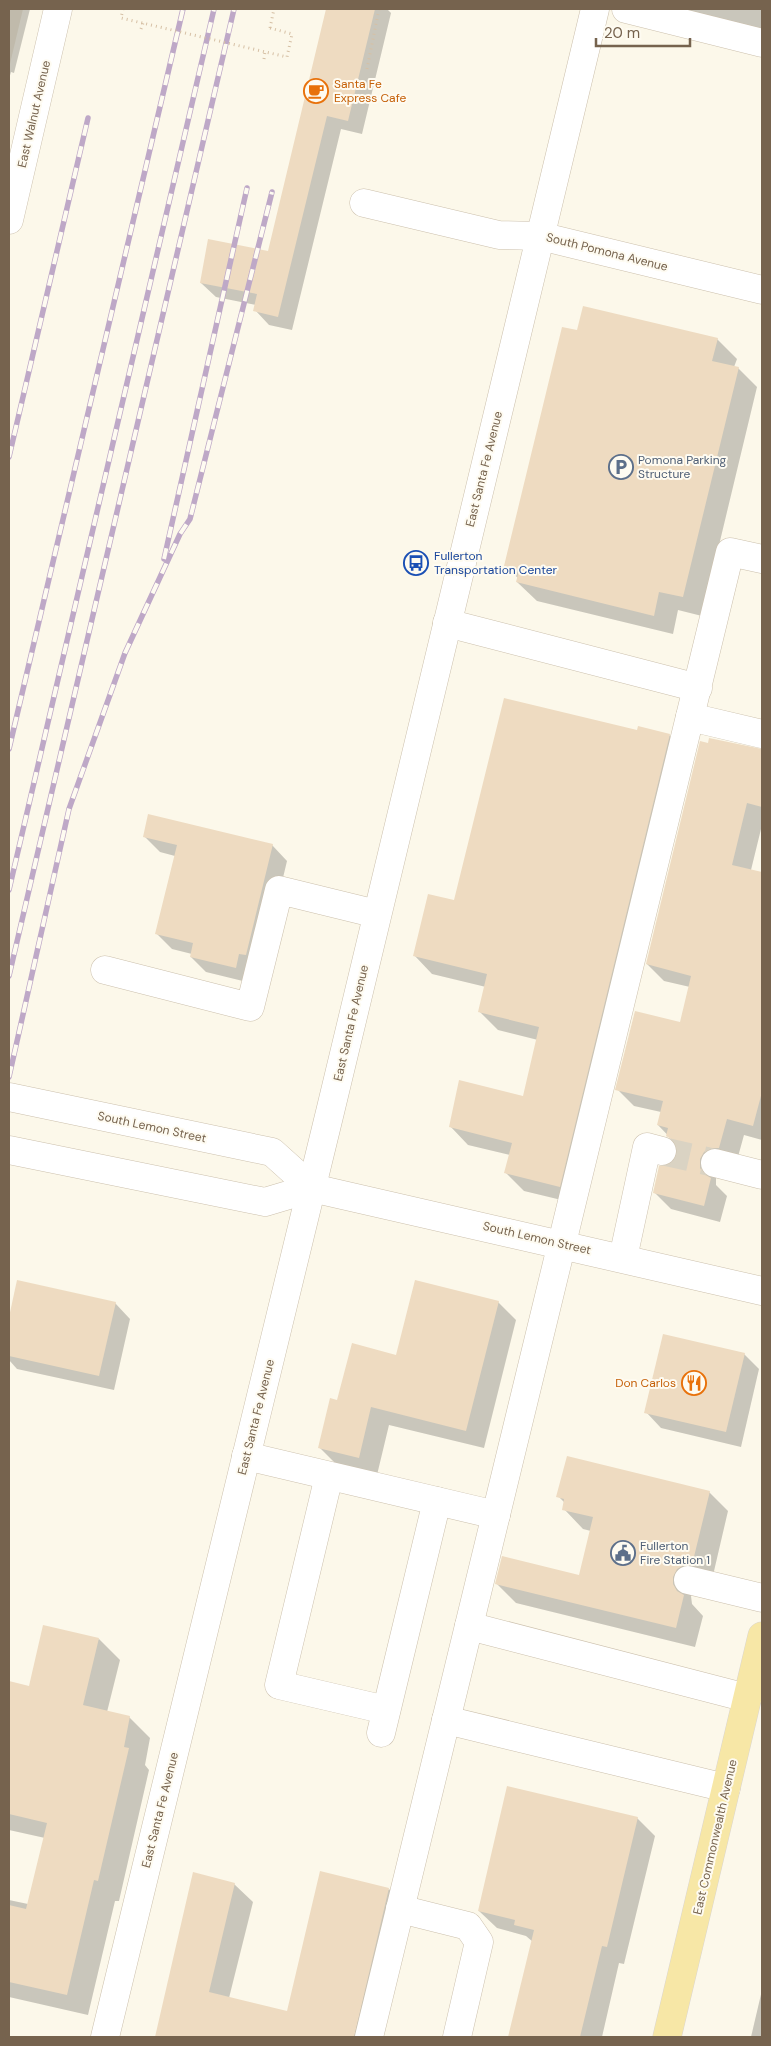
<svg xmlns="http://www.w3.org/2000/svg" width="771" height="2046" viewBox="0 0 771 2046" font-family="'DM Sans',sans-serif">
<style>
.residential{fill:#f0e9d6}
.shadow{fill:#0003}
.building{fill:#eedbc1}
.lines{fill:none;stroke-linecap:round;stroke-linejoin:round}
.minor-tunnel{stroke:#dad3c3;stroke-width:28;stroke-dasharray:28 14;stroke-linecap:butt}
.minor-casing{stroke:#ccc0ad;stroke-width:29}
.major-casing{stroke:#dbd6d1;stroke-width:29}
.path{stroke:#d6c0a5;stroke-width:3;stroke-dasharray:1 4;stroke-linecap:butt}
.minor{stroke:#fff;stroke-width:28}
.major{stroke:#f7e7a6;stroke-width:28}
.rail-casing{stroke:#bea8c7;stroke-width:5.5}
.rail{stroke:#fefbf1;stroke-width:4;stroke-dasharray:11;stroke-linecap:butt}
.path-bridge{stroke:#d6c0a5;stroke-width:3;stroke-dasharray:1 4;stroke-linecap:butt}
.labels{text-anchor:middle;stroke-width:4;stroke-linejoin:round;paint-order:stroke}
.food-label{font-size:12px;fill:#c56008;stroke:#fefbf1;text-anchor:start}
.street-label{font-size:12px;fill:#76634e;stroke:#fefbf1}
.service-label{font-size:12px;fill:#4e5e75;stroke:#fefbf1;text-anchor:start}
.transit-label{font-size:12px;fill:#164399;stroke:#fefbf1;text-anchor:start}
</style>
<rect width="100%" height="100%" fill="#fcf8ea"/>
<polygon class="residential" points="9,9 23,9 9,68"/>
<g class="shadow">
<polygon points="9,9 30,9 14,73 11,72 9,79"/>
<polygon points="328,9 387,9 391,13 362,134 341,129 292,330 269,325 255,310 256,305 216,297 201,283 269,252"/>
<polygon points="680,9 762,9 762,31"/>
<polygon points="578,331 717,339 737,359 734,367 738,368 757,387 702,616 678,610 673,634 537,601 517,582 518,578 505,566"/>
<polygon points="638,732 669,735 687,753 578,1204 524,1191 506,1173 510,1155 468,1145 450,1126 524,1097 538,1040 498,1030 480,1012 486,987 432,974 414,955 455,901"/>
<polygon points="710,739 762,750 762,825 751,870 762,873 762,1140 744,1135 736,1164 716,1176 716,1185 727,1196 720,1222 671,1209 654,1192 667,1167 674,1163 678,1155 678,1146 658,1125 661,1112 634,1106 617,1089 681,1024 690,987 664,981 647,964"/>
<polygon points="144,836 272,845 287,861 261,970 251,983 206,972 191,957 192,954 172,949 156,933 175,856 160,852"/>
<polygon points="18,1281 115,1303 130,1319 114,1390 17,1369 9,1360 9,1322"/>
<polygon points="498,1302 516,1320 484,1448 389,1425 377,1475 338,1466 320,1448 397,1356"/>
<polygon points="744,1354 759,1369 741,1447 661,1428 646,1412"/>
<polygon points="709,1492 728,1511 711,1584 696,1588 691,1596 692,1604 703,1616 695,1647 516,1603 497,1584 580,1576 591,1531 583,1529 564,1509 565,1503 558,1496"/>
<polygon points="99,1639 120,1660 107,1712 129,1717 150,1738 145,1765 149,1770 119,1901 115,1901 88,2015 9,1997 9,1900 28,1904 45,1838 9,1830 9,1682 29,1687"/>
<polygon points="637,1818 655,1836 624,1964 619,1963 602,2037 509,2037 533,1942 526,1936 497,1928 479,1911"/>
<polygon points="194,1874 234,1884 253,1902 229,1998 287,2012 389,1889 407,1907 375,2037 156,2037"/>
<polygon points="762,1990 762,2037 751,2037"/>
</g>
<g class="building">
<polygon points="326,9 375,9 348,121 327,116 278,317 253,311 257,294 200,283 208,239 268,251"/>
<polygon points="583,306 718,338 712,361 739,367 683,597 659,592 654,616 516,582 519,570 504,566 562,327 577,330"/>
<polygon points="504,698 637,730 638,726 670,734 560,1187 504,1173 512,1143 449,1127 459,1080 523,1096 539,1027 478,1012 487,974 413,956 428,894 454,900"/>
<polygon points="709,738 762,749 762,807 747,803 732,865 762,872 762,1092 753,1126 727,1119 719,1148 710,1148 704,1152 700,1159 700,1168 704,1174 711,1178 704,1206 653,1193 659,1166 667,1166 673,1162 677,1155 677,1146 673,1140 666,1136 668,1128 657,1125 663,1101 615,1090 635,1011 680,1022 691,976 646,964 700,741 708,743"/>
<polygon points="148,814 273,844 246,955 239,954 236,968 190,957 193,943 155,934 177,845 143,837"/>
<polygon points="17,1280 116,1302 99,1376 9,1356 9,1317"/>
<polygon points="415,1280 499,1301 466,1431 371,1407 359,1458 318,1448 330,1398 337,1400 352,1343 396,1355"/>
<polygon points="663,1334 745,1353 726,1432 644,1413"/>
<polygon points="567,1456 710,1491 692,1565 684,1565 677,1569 673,1577 673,1584 677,1591 684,1595 676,1628 495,1584 502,1556 579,1575 593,1517 562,1510 564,1499 556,1497"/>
<polygon points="43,1625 99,1638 83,1705 130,1716 124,1747 129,1748 98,1881 94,1880 67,1995 9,1982 9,1905 26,1909 47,1823 9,1814 9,1681 29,1686"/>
<polygon points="507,1786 638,1817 607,1947 602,1946 580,2037 508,2037 534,1930 514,1925 515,1920 478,1911"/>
<polygon points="320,1871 389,1888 354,2037 155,2037 193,1872 235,1883 209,1992 287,2011"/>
</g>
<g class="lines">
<polyline class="minor-tunnel" points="662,1151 715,1163"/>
<defs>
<g id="minor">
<polyline points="626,9 762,43"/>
<polyline points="364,203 499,235 540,236 762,290"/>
<polyline points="9,220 58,9"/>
<polyline points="447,623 698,688"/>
<polyline points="690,717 762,734"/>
<polyline points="105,970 250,1007 279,890 377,914"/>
<polyline points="9,1097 272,1152 312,1188 762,1291"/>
<polyline points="9,1150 265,1202 312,1188"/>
<polyline points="715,1163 762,1175"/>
<polyline points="623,1258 647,1147 662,1151"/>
<polyline points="246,1456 496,1515"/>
<polyline points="329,1476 279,1685 386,1710"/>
<polyline points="688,1580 762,1598"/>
<polyline points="469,1626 747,1698"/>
<polyline points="446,1720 726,1788"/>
<polyline points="381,1733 437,1501"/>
<polyline points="400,1909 468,1926 479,1942 457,2037"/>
<polyline points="105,2037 331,1108 595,9"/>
<polyline points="369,2037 730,552 762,559"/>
</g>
<polyline id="major" points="667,2037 762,1636"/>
</defs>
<use href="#minor" class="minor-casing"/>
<use href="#major" class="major-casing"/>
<g class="path">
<polyline points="270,28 274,9"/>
<polyline points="141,29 143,23"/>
<polyline points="264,59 265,51"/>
<polyline points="367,69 379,9"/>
</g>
<use href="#minor" class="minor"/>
<use href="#major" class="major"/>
<defs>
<g id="rail">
<polyline points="9,457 88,118"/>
<polyline points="164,559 247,188"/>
<polyline points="9,749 183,9"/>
<polyline points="9,890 214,9"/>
<polyline points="9,976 234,9"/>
<polyline points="9,1077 69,809 125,653 180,534 190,519 272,192"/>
</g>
</defs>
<use href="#rail" class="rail-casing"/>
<use href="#rail" class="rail"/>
<polyline class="path-bridge" points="123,9 121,18 287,57 292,34 270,28"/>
</g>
<defs>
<symbol id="cafe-ring" viewBox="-11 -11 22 22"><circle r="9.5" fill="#fefbf1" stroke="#e8710a" stroke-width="1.5"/><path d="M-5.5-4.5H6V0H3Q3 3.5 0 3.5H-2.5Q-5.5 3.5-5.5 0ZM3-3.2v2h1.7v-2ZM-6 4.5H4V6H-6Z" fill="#e8710a"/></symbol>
<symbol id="parking-ring" viewBox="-11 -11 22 22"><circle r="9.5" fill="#fefbf1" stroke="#5c6f8a" stroke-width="1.5"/><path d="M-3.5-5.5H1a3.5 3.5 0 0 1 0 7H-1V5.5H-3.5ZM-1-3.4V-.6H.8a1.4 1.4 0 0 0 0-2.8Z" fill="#5c6f8a"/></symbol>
<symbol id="bus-ring" viewBox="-11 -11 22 22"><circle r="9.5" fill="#fefbf1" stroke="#1a4fb4" stroke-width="1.5"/><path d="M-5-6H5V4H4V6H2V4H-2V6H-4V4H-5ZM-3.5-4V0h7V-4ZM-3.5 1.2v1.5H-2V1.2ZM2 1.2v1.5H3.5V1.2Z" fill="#1a4fb4"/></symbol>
<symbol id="restaurant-ring" viewBox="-11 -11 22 22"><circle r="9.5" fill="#fefbf1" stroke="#e8710a" stroke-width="1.5"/><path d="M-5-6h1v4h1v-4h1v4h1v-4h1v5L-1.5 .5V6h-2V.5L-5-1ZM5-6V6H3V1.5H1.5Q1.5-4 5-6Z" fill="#e8710a"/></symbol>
<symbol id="civic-ring" viewBox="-11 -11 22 22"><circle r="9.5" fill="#fefbf1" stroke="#5c6f8a" stroke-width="1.5"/><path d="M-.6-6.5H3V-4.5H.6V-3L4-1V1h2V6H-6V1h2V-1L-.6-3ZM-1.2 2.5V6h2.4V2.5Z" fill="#5c6f8a"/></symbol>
</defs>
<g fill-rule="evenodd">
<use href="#cafe-ring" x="302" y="77" width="28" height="28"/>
<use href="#parking-ring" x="607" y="453" width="28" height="28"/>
<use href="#bus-ring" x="402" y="549" width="28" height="28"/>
<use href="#restaurant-ring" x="680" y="1369" width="28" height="28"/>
<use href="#civic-ring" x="609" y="1539" width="28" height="28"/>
</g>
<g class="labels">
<g class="food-label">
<text x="334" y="88">Santa Fe<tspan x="334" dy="14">Express Cafe</tspan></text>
<text x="676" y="1387" text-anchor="end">Don Carlos</text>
</g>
<g class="street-label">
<text transform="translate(34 114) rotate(-77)" y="4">East Walnut Avenue</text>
<text transform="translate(607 252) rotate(14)" y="4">South Pomona Avenue</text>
<text transform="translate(484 469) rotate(-76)" y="4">East Santa Fe Avenue</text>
<text transform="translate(351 1023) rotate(-77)" y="4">East Santa Fe Avenue</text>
<text transform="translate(152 1127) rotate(12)" y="4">South Lemon Street</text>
<text transform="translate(537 1238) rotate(13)" y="4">South Lemon Street</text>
<text transform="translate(256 1417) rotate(-76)" y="4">East Santa Fe Avenue</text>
<text transform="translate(160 1810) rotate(-76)" y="4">East Santa Fe Avenue</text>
<text transform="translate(715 1837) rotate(-77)" y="4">East Commonwealth Avenue</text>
</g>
<g class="service-label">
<text x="638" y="464">Pomona Parking<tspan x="638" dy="14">Structure</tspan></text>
<text x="640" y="1550">Fullerton<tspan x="640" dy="14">Fire Station 1</tspan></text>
</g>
<g class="transit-label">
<text x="434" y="560">Fullerton<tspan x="434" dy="14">Transportation Center</tspan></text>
</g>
</g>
<rect width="771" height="2046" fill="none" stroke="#76634e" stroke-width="20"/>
<path d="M596 38v8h94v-8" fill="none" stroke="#76634e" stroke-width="2.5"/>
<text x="604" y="38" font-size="15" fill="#76634e" stroke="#fefbf1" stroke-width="4" paint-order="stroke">20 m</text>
</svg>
